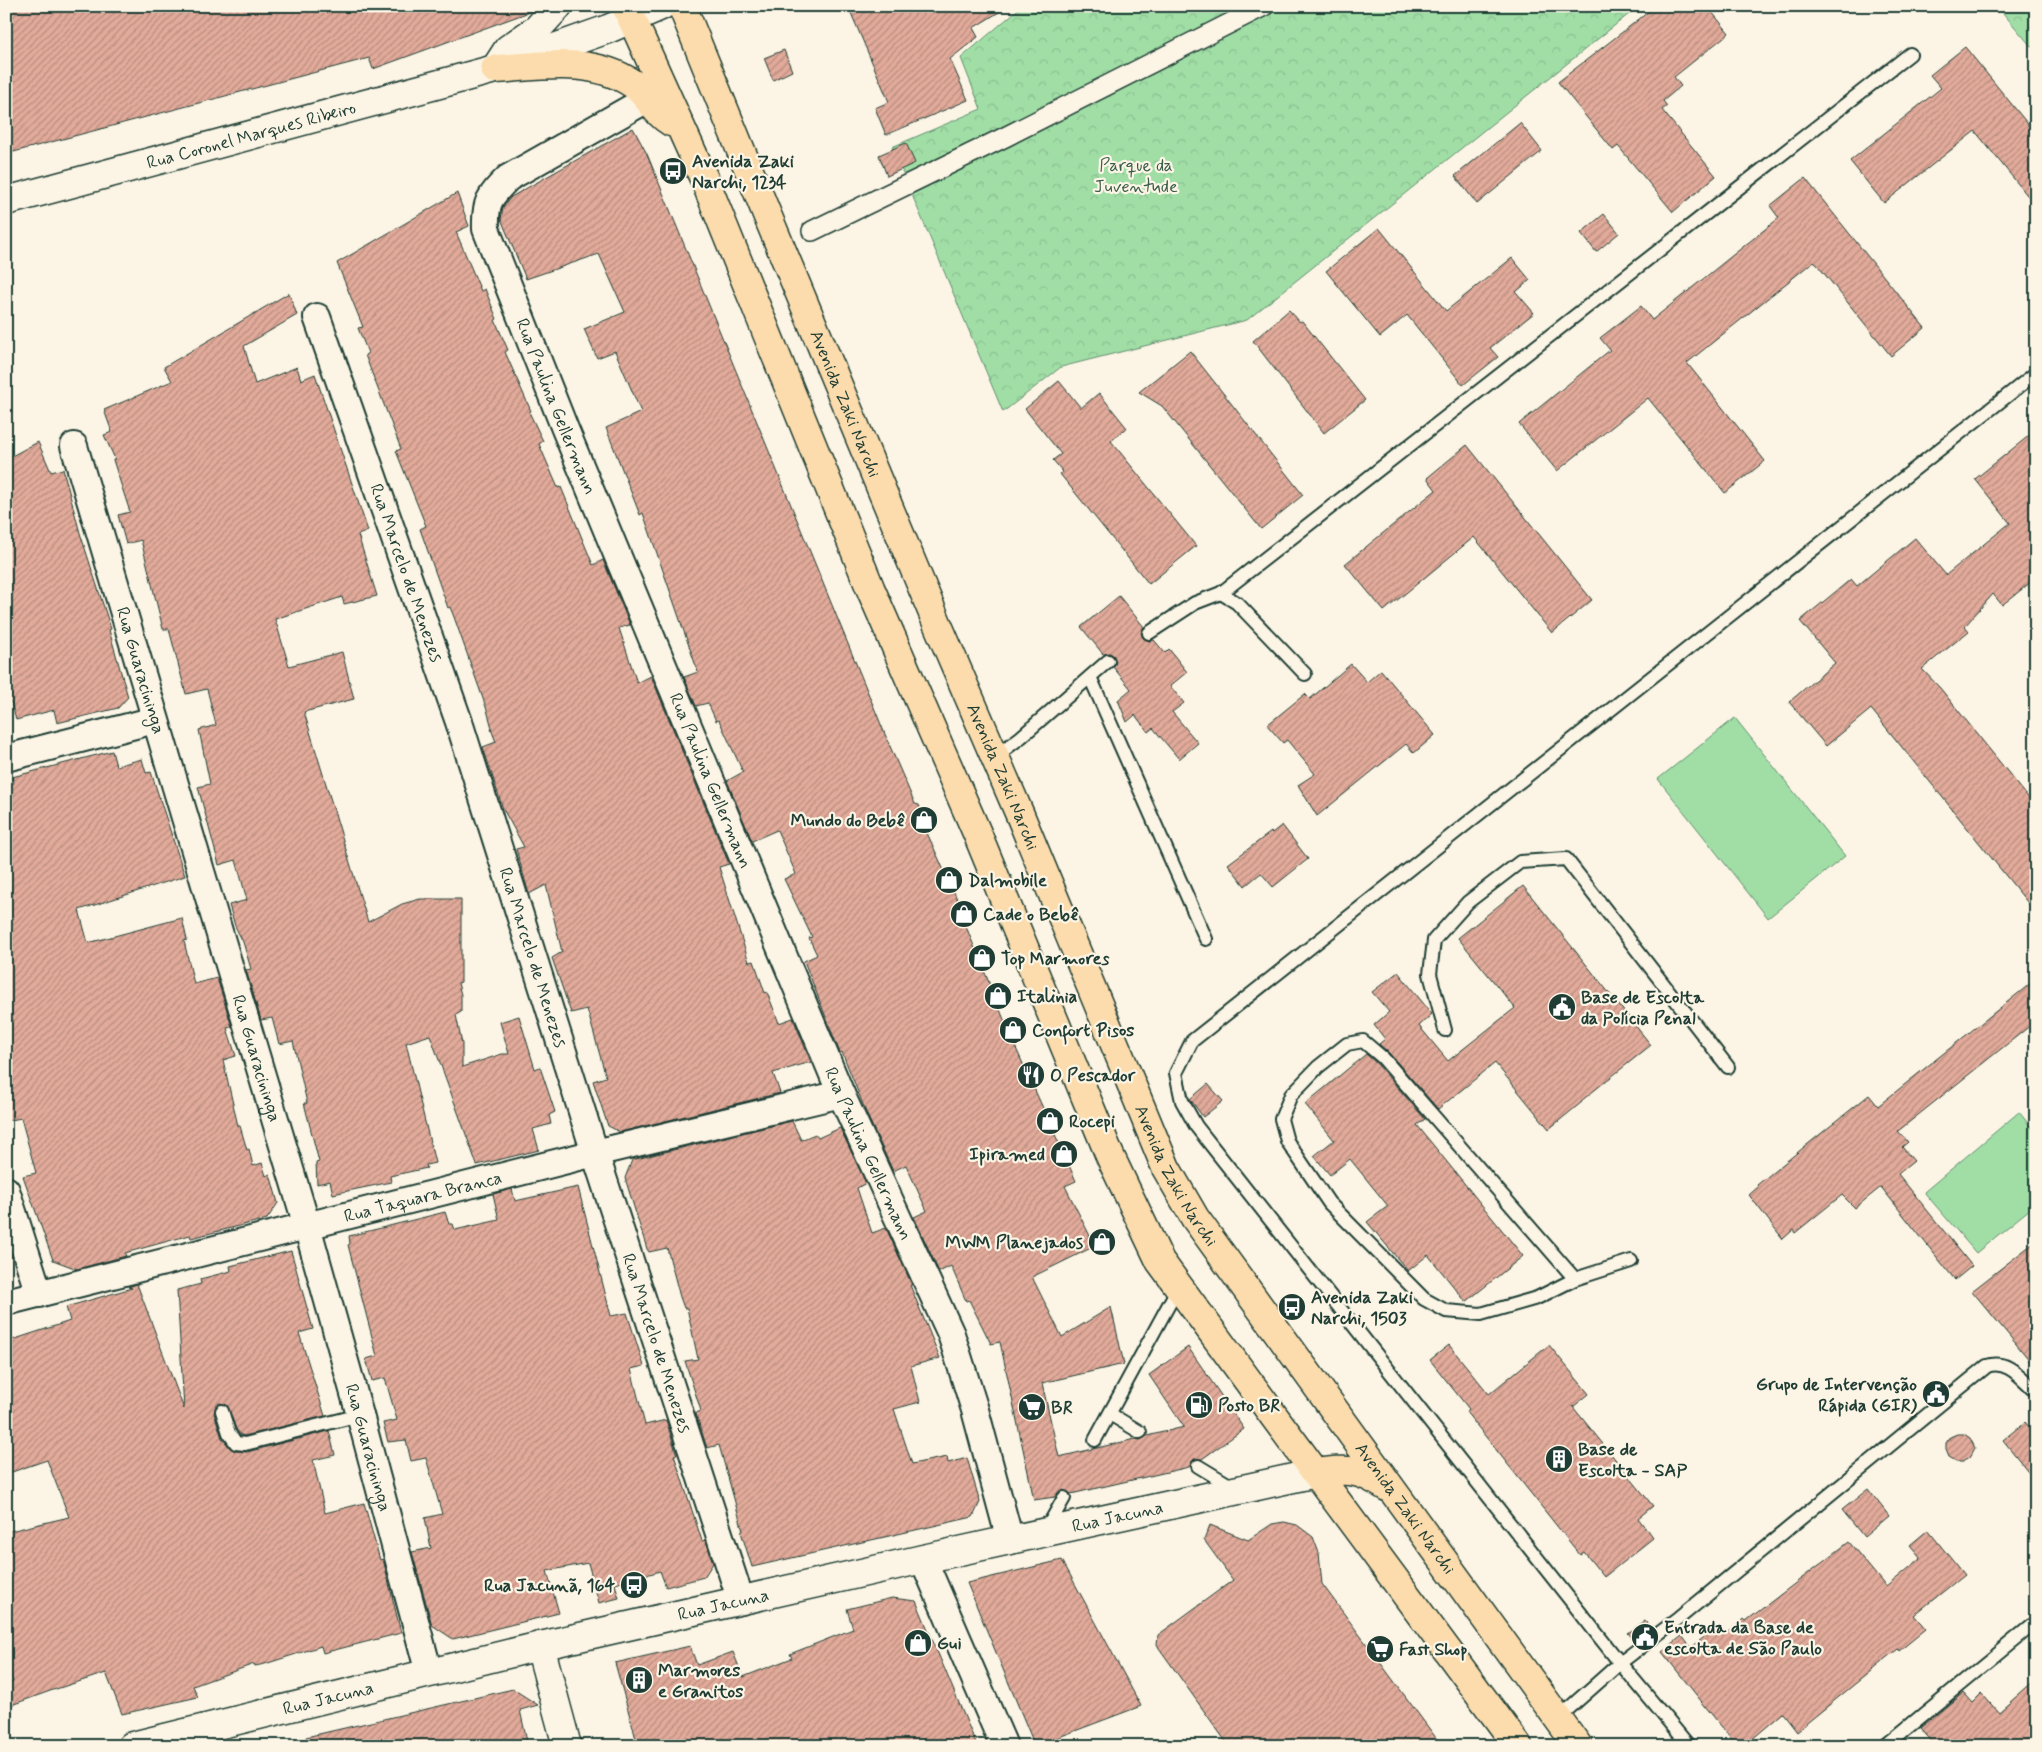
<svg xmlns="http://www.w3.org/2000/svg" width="2042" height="1752" viewBox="0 0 2042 1752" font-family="Mynerve,sans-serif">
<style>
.green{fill:#a1dea6;stroke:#608e6d}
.park{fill:url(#park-crowns);stroke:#608e6d}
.building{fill:url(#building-hatch);stroke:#1f3d34}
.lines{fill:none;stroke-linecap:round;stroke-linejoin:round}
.service-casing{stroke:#1f3d34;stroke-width:16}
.pedestrian-casing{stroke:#1f3d34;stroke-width:22}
.minor-casing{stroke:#1f3d34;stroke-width:30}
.tertiary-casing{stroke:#1f3d34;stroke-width:31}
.secondary-casing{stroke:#1f3d34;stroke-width:31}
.primary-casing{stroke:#1f3d34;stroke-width:31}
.service{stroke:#fcf5e5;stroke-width:12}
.pedestrian{stroke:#fcf5e5;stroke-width:19}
.minor{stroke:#fcf5e5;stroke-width:26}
.tertiary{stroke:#fcf5e5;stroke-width:28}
.secondary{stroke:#fcf5e5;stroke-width:28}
.primary{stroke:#fcdcac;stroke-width:28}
.labels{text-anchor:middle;stroke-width:4.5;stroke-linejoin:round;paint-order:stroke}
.street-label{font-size:18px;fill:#1f3d34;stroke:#fcf5e5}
.poi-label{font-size:18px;font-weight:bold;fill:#1f3d34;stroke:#fcf5e5;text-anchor:start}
.park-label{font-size:18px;fill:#395d4b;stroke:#fcf5e5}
</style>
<defs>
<pattern id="park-crowns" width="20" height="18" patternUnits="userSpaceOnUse" patternTransform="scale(1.25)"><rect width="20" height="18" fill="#a1dea6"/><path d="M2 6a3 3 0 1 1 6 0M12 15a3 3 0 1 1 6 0" fill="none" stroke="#8abf90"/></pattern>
<pattern id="building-hatch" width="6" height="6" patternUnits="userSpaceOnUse" patternTransform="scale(1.25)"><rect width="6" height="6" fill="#e2aa9a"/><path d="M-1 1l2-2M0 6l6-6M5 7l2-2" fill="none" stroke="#b78c7e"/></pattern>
</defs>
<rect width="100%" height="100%" fill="#fcf5e5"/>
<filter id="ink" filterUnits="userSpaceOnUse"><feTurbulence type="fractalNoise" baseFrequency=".02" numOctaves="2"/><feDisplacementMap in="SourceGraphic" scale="10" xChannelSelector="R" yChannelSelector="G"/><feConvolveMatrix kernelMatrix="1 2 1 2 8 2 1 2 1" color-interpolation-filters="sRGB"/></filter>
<g filter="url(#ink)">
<g class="green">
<polygon points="1735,718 1845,856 1768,918 1658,779"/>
<polygon points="2019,1112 2036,1133 2036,1204 1976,1253 1924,1192"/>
</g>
<g class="park">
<polygon points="1022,6 1639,6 1247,320 1061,367 1003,412 892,147 981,109 961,58"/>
<polygon points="1997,6 2036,6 2036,52"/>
</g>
<g class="building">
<polygon points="6,6 537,6 532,11 373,69 369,58 6,154"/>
<polygon points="848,6 1009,6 973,28 978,37 950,59 968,100 886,135 875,108 889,102"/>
<polygon points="1656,6 1707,6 1729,33 1674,77 1681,86 1663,101 1667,106 1662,110 1716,176 1673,212 1618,146 1613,150 1558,82"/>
<polygon points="1965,47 2036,134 2036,206 1975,131 1884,203 1850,161 1941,88 1930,75"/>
<polygon points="784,50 792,71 773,80 764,58"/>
<polygon points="1520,123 1542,151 1477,204 1455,176"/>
<polygon points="633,128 647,154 889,744 915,804 919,805 930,831 927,833 968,923 965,924 1014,1044 1076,1181 1065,1186 1095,1246 1032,1277 1062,1337 1111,1307 1124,1364 1042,1383 1059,1457 1135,1439 1140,1440 1147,1436 1184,1427 1149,1375 1188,1347 1244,1429 1202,1459 1194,1459 1189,1467 1071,1494 1063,1490 1059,1491 1055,1497 1034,1500 1000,1342 991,1344 969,1300 966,1301 951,1266 939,1272 914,1217 927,1211 906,1165 893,1171 868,1117 842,1052 840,1053 804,961 817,955 809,938 812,937 784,879 796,874 777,830 752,841 727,781 743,772 719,720 716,721 708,703 696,706 684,677 698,672 643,513 640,515 606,428 641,412 615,351 597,358 584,329 625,312 599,254 526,279 501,219 503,207 511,197"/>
<polygon points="906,143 915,163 887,176 879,155"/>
<polygon points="1805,178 1925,328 1891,356 1814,261 1687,363 1765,461 1725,493 1648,398 1557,471 1519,424 1610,350 1600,338 1641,306 1652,320 1779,218 1770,206"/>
<polygon points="457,193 469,226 456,232 481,291 485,289 497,319 495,320 508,350 505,352 531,411 529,412 543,441 539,444 558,488 561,487 593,565 603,560 630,625 619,628 637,683 651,676 729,864 719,867 749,962 754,961 765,993 767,992 779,1023 793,1018 811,1062 773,1073 780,1093 620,1132 608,1126 593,1081 606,1077 587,1009 571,1013 552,958 562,952 546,885 529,894 516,849 524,847 503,809 483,747 496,742 491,729 492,728 487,710 454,617 450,607 448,608 420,529 426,526 396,451 401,449 365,355 368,353 358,328 363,327 337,263"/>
<polygon points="1604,214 1619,233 1596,252 1581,233"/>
<polygon points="1379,228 1446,311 1512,258 1530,280 1516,292 1534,313 1490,348 1498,357 1463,385 1407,315 1380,337 1326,271"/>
<polygon points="289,293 297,315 244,346 255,384 297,367 301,380 315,374 368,531 358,535 377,596 344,604 342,597 275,619 289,666 342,652 354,699 304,712 368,922 402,904 420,899 461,899 461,982 458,983 461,995 461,1012 456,1015 462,1044 462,1067 502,1054 509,1054 500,1022 519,1016 535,1069 540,1067 555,1112 549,1115 551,1124 533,1129 539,1150 477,1165 430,1035 406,1043 435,1163 426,1165 427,1168 390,1176 391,1182 333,1194 330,1181 317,1184 316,1163 319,1162 304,1103 307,1103 293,1041 279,1044 272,1018 261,1020 246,970 251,969 243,942 235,926 229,905 247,900 236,860 219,865 198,787 210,784 199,730 216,725 207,689 186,694 169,629 163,629 141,540 126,544 118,515 130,512 113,460 115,459 104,435 112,432 104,410 172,381 164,367"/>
<polygon points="1289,310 1300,322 1302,321 1365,400 1324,433 1253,341"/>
<polygon points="1190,351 1303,495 1261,529 1162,406 1139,392"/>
<polygon points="1059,381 1081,408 1099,393 1127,428 1111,441 1196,546 1149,584 1060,474 1063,472 1053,460 1061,454 1025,409"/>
<polygon points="2036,430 2036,578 2002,605 1993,594 1965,626 1969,631 1922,669 1940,688 2036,807 2036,913 1871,709 1826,746 1789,702 1835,663 1800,621 1851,579 1857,586 1915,538 1946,575 2010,523 1975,479"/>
<polygon points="38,442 51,472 63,469 80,533 111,629 109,630 128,697 118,708 57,723 54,710 16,720 11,702 6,703 6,459"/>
<polygon points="1467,445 1592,600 1552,633 1474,537 1384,611 1345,564 1436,490 1427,478"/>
<polygon points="1119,596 1144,627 1141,633 1143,638 1149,641 1154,640 1165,653 1169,649 1187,672 1170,686 1184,703 1172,712 1198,743 1179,759 1153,728 1148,732 1135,715 1127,722 1118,700 1131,689 1113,667 1116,663 1114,656 1110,653 1103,654 1081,627"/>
<polygon points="1351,664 1367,682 1381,670 1435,735 1414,753 1406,744 1317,816 1298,785 1315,774 1287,740 1283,743 1267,725 1305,694 1310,699"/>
<polygon points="112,751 116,766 142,759 146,773 151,772 185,876 79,910 88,943 182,918 187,940 184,941 194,984 217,978 232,1027 227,1028 236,1056 223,1060 238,1126 240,1126 247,1150 249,1149 253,1166 262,1163 266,1176 270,1174 278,1203 267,1219 191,1238 190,1235 125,1253 126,1256 77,1269 53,1260 23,1176 36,1173 21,1118 6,1121 6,785 14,783 12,777"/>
<polygon points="1282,825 1308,859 1273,887 1261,873 1245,886 1228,864 1271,832 1272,833"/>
<polygon points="1523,886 1651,1045 1581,1101 1582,1102 1549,1129 1495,1063 1438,1109 1389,1053 1379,1044 1385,1039 1374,1025 1389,1012 1372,992 1398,972 1432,1014 1419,1026 1448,1061 1515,1008 1458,938"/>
<polygon points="2036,979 2036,1021 1898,1131 1908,1142 1902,1147 1914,1161 1898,1174 1972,1266 1955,1280 1881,1187 1855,1208 1842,1195 1795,1233 1793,1230 1783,1239 1749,1195 1758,1187 1757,1185 1869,1095 1878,1106"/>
<polygon points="1366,1054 1377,1064 1425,1119 1417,1125 1523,1256 1466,1302 1428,1255 1408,1271 1367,1222 1388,1206 1350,1159 1330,1175 1314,1156 1334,1140 1305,1104"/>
<polygon points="1208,1084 1223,1101 1203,1117 1190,1099"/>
<polygon points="792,1121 801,1140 815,1134 818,1138 840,1128 866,1183 857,1188 872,1233 886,1228 912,1285 910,1285 940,1358 911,1366 920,1402 894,1409 912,1464 947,1457 948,1463 967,1458 980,1502 973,1517 752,1567 741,1532 743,1531 719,1445 707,1448 696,1414 696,1413 701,1411 685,1361 698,1359 687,1308 684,1308 680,1297 667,1248 649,1252 647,1249 625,1178 632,1160"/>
<polygon points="578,1187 611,1316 627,1313 644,1366 631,1369 645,1425 666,1420 677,1455 674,1455 702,1541 706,1540 713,1563 704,1577 666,1587 660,1571 615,1584 619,1598 599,1603 588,1563 547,1571 559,1613 453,1639 432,1625 412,1552 431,1548 425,1518 442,1514 426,1458 411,1461 406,1440 388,1442 383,1423 397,1420 385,1378 372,1381 366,1359 377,1356 348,1245 350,1244 349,1236 445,1212 449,1224 453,1224 455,1230 499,1220 493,1194 512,1189 515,1201"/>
<polygon points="2036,1241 2036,1368 1972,1291"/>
<polygon points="291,1251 313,1329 299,1333 325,1416 244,1436 241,1435 236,1429 227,1405 220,1403 216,1405 214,1413 222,1438 230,1448 235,1451 247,1452 329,1431 335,1455 313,1460 325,1513 364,1503 380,1560 383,1559 401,1633 323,1653 321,1646 265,1664 255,1666 254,1664 193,1686 198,1697 122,1714 106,1673 50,1691 6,1707 6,1685 13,1682 6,1663 6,1532 69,1517 47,1460 6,1474 6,1342 70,1321 66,1307 132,1288 128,1287 137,1284 184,1409 177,1290 201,1284 200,1279 231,1271 230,1266"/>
<polygon points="1449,1345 1489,1394 1549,1345 1589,1394 1573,1407 1653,1506 1638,1518 1653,1538 1604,1577 1584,1552 1580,1555 1466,1412 1469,1409 1430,1360"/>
<polygon points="2025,1422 2036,1435 2036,1481 2003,1440"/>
<polygon points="1957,1434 1964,1434 1970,1438 1975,1448 1970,1457 1963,1461 1956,1461 1949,1457 1946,1450 1946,1443 1950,1437"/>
<polygon points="1868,1489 1889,1516 1864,1537 1842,1510"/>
<polygon points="1284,1522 1297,1525 1313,1537 1319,1553 1322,1584 1442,1746 1229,1746 1159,1648 1157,1644 1158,1635 1233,1580 1204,1540 1210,1525 1248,1540 1272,1524"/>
<polygon points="1928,1530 1964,1575 1914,1615 1926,1629 1899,1651 1898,1649 1797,1731 1783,1713 1744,1746 1737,1746 1662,1652 1682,1636 1691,1648 1717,1626 1724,1635 1744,1619 1746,1621 1849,1542 1886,1587 1921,1558 1910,1545"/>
<polygon points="1062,1560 1141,1706 1035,1746 967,1583"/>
<polygon points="892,1598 916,1601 977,1746 638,1746 615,1663 690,1646 697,1665 733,1652 743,1677 792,1658 790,1654 853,1629 847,1609"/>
<polygon points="1645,1621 1652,1629 1635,1641 1628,1633"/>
<polygon points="2036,1679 2036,1746 1936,1746 1920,1728 1963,1693 1972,1703 1982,1693 1999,1712"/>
<polygon points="513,1689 538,1705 520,1710 528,1746 307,1746 306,1737"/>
</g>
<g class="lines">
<defs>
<g id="service">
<polyline points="1221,593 1910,54"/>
<polyline points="1149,633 1195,603 1221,593 1237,603 1305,674"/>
<polyline points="1090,677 1206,939"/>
<polyline points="996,756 1021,737 1108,661"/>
<polyline points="1445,1030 1430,974 1434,940 1468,902 1520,862 1566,859 1728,1067"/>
<polyline points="1575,1279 1383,1058 1363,1041 1347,1044 1318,1067 1291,1095 1281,1119 1287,1141 1329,1203 1424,1299 1446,1311 1481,1314 1537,1298 1575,1279 1631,1261"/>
<polyline points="222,1411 229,1433 236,1443 245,1444 360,1415"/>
<polyline points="1110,1414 1140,1432"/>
<polyline points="1095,1440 1179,1286"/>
<polyline points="1198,1466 1236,1489"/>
<polyline points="1046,1530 1064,1498"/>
<path d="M1558,1718L1620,1663L1679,1618L1987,1366C2008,1359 2021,1378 2036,1391"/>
<polyline points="1689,1746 1620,1663 1196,1126 1182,1101 1176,1073 1192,1041 2036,373"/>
<polyline points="1885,1746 2036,1622"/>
</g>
<polyline id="pedestrian" points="812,231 1005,137 1264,6"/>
<g id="minor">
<path id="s1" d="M649,98L508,178C489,197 485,202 486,229L565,429L841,1094L951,1334L975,1410L1010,1540"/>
<path id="s2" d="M317,317L459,722L595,1153L741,1601"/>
<path id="s3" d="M74,446L307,1226L360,1415L429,1673"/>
<polyline points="6,758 155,720"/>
<polyline points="6,1190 39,1294"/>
<path id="s4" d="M6,1302L595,1153L841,1094"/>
<polyline points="923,1559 1004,1746"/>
</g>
<g id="tertiary">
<polyline points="497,66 508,49 537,29 558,6"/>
<path id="s5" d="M6,201L495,69L608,29L661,6"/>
<polyline points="540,1646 567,1746"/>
</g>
<g id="secondary">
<path id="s6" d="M132,1746L540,1646L923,1559L1316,1473"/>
</g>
<g id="primary">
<polyline points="626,6 706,183 871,590 977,833 1110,1156 1160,1261 1276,1419 1518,1746"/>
<path id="s7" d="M682,6L768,217L937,623L1020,815L1166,1168L1195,1218L1578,1746"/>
<path d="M495,69C541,66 593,56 633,84C648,95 655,113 671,122"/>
<path d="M1316,1473C1349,1469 1358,1468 1387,1487"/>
</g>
</defs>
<use href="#service" class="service-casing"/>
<use href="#pedestrian" class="pedestrian-casing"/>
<use href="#minor" class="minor-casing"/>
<use href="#tertiary" class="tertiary-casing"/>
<use href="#secondary" class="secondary-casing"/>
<use href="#primary" class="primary-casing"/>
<use href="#service" class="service"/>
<use href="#pedestrian" class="pedestrian"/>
<use href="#minor" class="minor"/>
<use href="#tertiary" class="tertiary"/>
<use href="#secondary" class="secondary"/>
<use href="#primary" class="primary"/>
</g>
</g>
<defs>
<symbol id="bus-disc" viewBox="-11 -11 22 22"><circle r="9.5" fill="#1f3d34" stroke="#fcf5e5"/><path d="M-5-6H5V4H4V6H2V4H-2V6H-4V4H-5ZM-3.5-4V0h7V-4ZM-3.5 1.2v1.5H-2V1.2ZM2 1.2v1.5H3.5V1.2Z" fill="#fff"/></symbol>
<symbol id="shop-disc" viewBox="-11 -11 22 22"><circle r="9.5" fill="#1f3d34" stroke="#fcf5e5"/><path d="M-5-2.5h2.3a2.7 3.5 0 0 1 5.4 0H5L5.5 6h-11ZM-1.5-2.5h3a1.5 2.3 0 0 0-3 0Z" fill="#fff"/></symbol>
<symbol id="civic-disc" viewBox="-11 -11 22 22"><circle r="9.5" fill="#1f3d34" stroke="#fcf5e5"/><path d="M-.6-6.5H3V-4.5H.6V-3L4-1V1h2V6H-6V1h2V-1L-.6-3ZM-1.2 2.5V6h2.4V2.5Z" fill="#fff"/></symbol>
<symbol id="restaurant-disc" viewBox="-11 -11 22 22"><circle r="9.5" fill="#1f3d34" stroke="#fcf5e5"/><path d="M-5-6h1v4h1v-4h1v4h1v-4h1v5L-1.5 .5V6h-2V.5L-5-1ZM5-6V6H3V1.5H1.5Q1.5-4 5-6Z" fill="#fff"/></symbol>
<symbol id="fuel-disc" viewBox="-11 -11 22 22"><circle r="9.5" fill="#1f3d34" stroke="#fcf5e5"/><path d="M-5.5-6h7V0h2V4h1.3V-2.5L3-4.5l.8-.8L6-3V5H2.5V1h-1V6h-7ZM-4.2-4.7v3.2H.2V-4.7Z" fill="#fff"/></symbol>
<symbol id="supermarket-disc" viewBox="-11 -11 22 22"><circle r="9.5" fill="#1f3d34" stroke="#fcf5e5"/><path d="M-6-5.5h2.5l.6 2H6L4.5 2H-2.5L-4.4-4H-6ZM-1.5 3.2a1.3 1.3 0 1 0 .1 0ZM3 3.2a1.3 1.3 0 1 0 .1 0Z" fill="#fff"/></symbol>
<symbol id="building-disc" viewBox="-11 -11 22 22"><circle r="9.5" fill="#1f3d34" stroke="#fcf5e5"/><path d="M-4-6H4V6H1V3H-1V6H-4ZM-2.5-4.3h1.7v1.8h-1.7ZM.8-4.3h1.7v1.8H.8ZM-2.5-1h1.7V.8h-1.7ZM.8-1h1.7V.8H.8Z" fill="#fff"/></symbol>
</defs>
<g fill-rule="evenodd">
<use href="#bus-disc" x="657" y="155" width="32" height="32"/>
<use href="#shop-disc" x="908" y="804" width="32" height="32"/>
<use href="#shop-disc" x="933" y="864" width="32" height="32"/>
<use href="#shop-disc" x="948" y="898" width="32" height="32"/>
<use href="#shop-disc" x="966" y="942" width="32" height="32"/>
<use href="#shop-disc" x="982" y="980" width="32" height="32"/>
<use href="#civic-disc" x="1546" y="991" width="32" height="32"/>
<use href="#shop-disc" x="997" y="1014" width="32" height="32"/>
<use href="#restaurant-disc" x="1015" y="1059" width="32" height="32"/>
<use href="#shop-disc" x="1034" y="1105" width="32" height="32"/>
<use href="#shop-disc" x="1048" y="1138" width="32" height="32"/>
<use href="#shop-disc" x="1086" y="1226" width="32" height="32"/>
<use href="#bus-disc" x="1276" y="1291" width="32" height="32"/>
<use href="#civic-disc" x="1920" y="1378" width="32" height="32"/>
<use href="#fuel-disc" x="1183" y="1389" width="32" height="32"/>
<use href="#supermarket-disc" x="1016" y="1391" width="32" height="32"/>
<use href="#building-disc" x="1543" y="1443" width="32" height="32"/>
<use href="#bus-disc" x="618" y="1569" width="32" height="32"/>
<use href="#civic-disc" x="1629" y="1621" width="32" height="32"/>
<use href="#shop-disc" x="902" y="1627" width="32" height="32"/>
<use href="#supermarket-disc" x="1364" y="1633" width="32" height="32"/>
<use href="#building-disc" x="623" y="1664" width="32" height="32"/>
</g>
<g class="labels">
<g class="street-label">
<text dy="6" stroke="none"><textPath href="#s5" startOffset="254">Rua Coronel Marques Ribeiro</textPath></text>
<text dy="6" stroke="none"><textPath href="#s7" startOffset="430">Avenida Zaki Narchi</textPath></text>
<text dy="6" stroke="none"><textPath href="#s1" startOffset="411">Rua Paulina Gellermann</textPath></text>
<text dy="6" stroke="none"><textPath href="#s2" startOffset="271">Rua Marcelo de Menezes</textPath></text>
<text dy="6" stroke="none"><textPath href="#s3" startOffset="234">Rua Guaracininga</textPath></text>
<text dy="6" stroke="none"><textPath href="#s7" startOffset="835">Avenida Zaki Narchi</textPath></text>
<text dy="6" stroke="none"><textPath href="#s1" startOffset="816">Rua Paulina Gellermann</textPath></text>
<text dy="6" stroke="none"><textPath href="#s2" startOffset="676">Rua Marcelo de Menezes</textPath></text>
<text dy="6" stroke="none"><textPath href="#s3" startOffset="639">Rua Guaracininga</textPath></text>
<text dy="6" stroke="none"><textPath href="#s1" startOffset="1221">Rua Paulina Gellermann</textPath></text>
<text dy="6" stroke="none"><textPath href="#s7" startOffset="1270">Avenida Zaki Narchi</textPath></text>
<text dy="6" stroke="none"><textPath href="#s4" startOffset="430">Rua Taquara Branca</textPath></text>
<text dy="6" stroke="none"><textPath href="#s2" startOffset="1081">Rua Marcelo de Menezes</textPath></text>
<text dy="6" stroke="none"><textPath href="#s3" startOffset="1044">Rua Guaracininga</textPath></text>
<text dy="6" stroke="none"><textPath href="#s7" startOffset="1675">Avenida Zaki Narchi</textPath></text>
<text dy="6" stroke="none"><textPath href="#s6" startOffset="1012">Rua Jacuna</textPath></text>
<text dy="6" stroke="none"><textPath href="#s6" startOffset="608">Rua Jacuna</textPath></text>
<text dy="6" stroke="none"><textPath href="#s6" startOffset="202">Rua Jacuna</textPath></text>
</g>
<g class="poi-label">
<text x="692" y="167">Avenida Zaki<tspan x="692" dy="21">Narchi, 1234</tspan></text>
<text x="905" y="826" text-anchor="end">Mundo do Bebê</text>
<text x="968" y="886">Dalmobile</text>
<text x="983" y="920">Cade o Bebê</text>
<text x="1001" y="964">Top Marmores</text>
<text x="1017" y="1002">Italinia</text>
<text x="1581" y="1003">Base de Escolta<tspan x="1581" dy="21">da Polícia Penal</tspan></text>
<text x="1032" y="1036">Confort Pisos</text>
<text x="1050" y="1081">O Pescador</text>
<text x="1069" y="1127">Rocepi</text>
<text x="1045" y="1160" text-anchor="end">Ipiramed</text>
<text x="1083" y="1248" text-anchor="end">MWM Planejados</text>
<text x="1311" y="1303">Avenida Zaki<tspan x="1311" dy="21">Narchi, 1503</tspan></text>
<text x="1917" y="1390" text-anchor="end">Grupo de Intervenção<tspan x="1917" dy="21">Rápida (GIR)</tspan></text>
<text x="1218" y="1411">Posto BR</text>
<text x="1051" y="1413">BR</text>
<text x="1578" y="1455">Base de<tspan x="1578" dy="21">Escolta - SAP</tspan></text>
<text x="615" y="1591" text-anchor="end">Rua Jacunã, 164</text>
<text x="1664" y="1633">Entrada da Base de<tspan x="1664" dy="21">escolta de São Paulo</tspan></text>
<text x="937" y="1649">Gui</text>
<text x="1399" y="1655">Fast Shop</text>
<text x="658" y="1676">Marmores<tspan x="658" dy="21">e Granitos</tspan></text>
</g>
<g class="park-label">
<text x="1136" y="171">Parque da<tspan x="1136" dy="21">Juventude</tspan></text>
</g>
</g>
<rect width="2042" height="1752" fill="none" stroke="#fcf5e5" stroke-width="25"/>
<rect x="12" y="12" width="2017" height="1727" fill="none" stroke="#1f3d34" stroke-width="2" filter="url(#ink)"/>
</svg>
